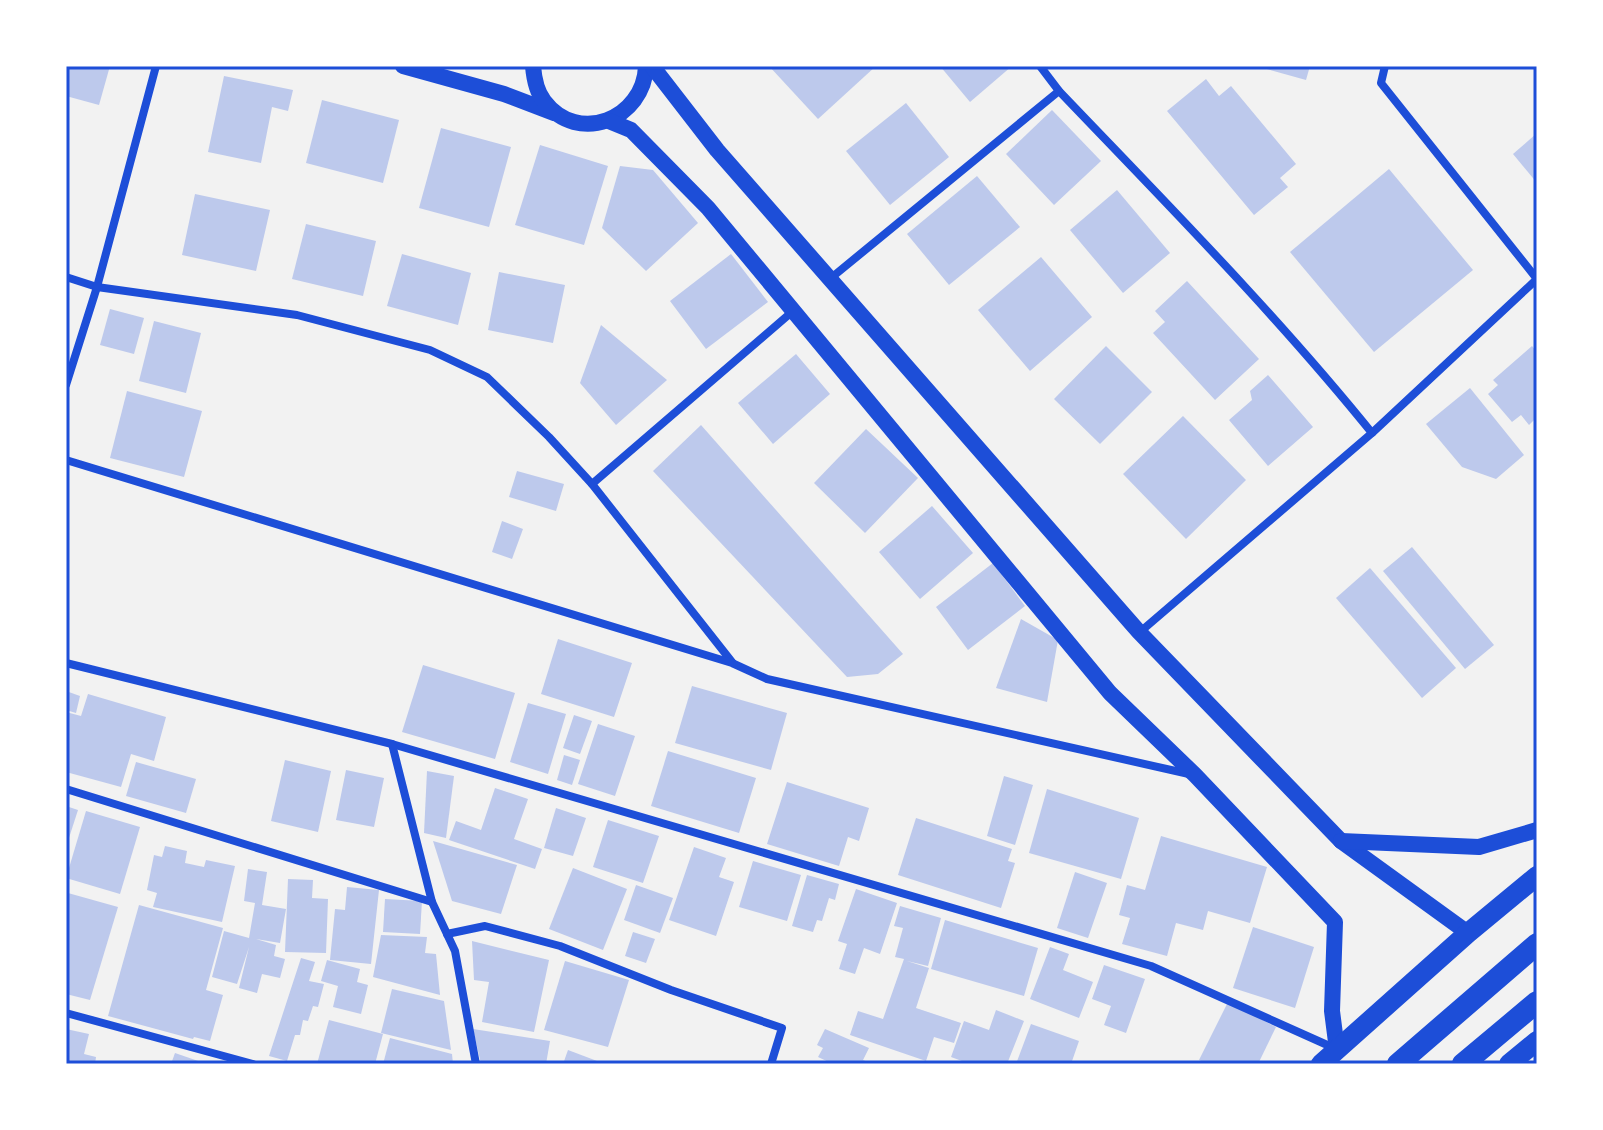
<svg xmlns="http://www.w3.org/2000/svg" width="1603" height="1130" viewBox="0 0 1603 1130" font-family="'Open Sans',sans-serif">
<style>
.building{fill:#bdc9ec}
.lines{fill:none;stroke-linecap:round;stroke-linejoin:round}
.minor{stroke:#1d4ed8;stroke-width:8}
.secondary{stroke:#1d4ed8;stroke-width:16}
.primary{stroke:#1d4ed8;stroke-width:20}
.trunk{stroke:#1d4ed8;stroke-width:22}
.neatline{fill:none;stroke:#1d4ed8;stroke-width:3}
</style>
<rect width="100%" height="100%" fill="#f2f2f2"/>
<g class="building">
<polygon points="66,66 110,66 99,105 66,96"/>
<polygon points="769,66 876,66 818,119"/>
<polygon points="940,66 1012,66 970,102"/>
<polygon points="1256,66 1310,66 1306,80"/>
<polygon points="224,76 293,90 288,111 272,107 261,163 208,152"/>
<polygon points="1206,79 1219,96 1231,86 1296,164 1280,178 1288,187 1254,215 1167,111"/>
<polygon points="322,100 399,120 383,183 306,163"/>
<polygon points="906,103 949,157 890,205 846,151"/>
<polygon points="1052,110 1101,161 1054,205 1006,154"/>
<polygon points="441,128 511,147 489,227 419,208"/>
<polygon points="1537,133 1537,183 1513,154"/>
<polygon points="540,145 608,166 584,245 515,225"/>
<polygon points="620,166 653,170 698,223 646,271 602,228"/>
<polygon points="1389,169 1473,270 1374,352 1290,252"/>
<polygon points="977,176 1020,227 949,285 907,234"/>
<polygon points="1117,190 1170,253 1123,293 1070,230"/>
<polygon points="195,194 270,210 256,271 182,255"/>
<polygon points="306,224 376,241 363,296 292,279"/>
<polygon points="402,254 471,273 458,325 387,306"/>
<polygon points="731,254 768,302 706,349 670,301"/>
<polygon points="1041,257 1092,317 1030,371 978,310"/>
<polygon points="499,272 565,285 553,343 488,330"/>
<polygon points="1187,281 1259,359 1215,400 1153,333 1165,322 1155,311"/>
<polygon points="110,309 144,318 134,354 100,345"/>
<polygon points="154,321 201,333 186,393 139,381"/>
<polygon points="601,325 667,380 616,425 580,383"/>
<polygon points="1106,346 1152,392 1100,444 1054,399"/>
<polygon points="1532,346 1537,352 1537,422 1535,419 1529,425 1521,415 1512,422 1488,394 1498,385 1493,380"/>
<polygon points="796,354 830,394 773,444 738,403"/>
<polygon points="1268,375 1313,427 1268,466 1229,420 1252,400 1250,391"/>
<polygon points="1470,388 1524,455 1496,479 1462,467 1426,424"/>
<polygon points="127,391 202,411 184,477 110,458"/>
<polygon points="1183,416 1246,480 1186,539 1123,474"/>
<polygon points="701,425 903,654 878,674 847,677 653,471"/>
<polygon points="866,429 918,478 865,533 814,483"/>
<polygon points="517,471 564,484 556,511 509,497"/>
<polygon points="932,506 973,553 920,599 879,552"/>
<polygon points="502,521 523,529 512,559 492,552"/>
<polygon points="1412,547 1494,645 1465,669 1383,571"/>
<polygon points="993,563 1025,606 968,650 936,607"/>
<polygon points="1370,568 1456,668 1422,698 1336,598"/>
<polygon points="1021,619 1058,640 1047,702 996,688"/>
<polygon points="558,639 632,663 614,717 541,694"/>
<polygon points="423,665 515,693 495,759 402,732"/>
<polygon points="692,686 787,713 771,770 675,743"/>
<polygon points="66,691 80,696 76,713 66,710"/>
<polygon points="88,694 166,717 154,761 131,754 121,787 66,772 66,712 81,716"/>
<polygon points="528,703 566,714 548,774 510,762"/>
<polygon points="574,715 592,721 580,754 563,748"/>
<polygon points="598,724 635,736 615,796 578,784"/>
<polygon points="668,751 756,778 739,833 651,806"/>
<polygon points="564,755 580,760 572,785 557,780"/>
<polygon points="285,760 331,771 318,832 271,821"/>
<polygon points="136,762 196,779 186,813 126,796"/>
<polygon points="346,770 384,778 374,827 336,820"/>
<polygon points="427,771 454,776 446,838 424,833"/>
<polygon points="1004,776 1033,785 1015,845 987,836"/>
<polygon points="787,782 869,808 859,841 848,837 839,866 767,844"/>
<polygon points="495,788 528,799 514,839 542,849 535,869 449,840 456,821 481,830"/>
<polygon points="1047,789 1139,818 1121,879 1029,853"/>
<polygon points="66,806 78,810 67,844 66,844"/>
<polygon points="556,808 586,818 573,856 544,848"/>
<polygon points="86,811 140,827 120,894 66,878"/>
<polygon points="916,818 1012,849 1008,861 1015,863 1001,908 898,875"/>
<polygon points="608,820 659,836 643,883 593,867"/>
<polygon points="1161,836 1267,867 1250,923 1208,911 1203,930 1176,923 1167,956 1122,944 1130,918 1119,915 1127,885 1145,890"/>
<polygon points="433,841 517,865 501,914 452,901"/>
<polygon points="165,846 187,851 185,863 204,867 206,860 235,866 222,922 153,907 157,893 147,890 154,855 162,857"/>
<polygon points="694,847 726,858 719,877 734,882 716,936 669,920"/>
<polygon points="753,861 801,875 787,921 739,907"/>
<polygon points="573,868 627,889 603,950 549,929"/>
<polygon points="248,869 267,872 262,905 286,909 280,943 256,939 276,945 274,956 285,959 280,978 262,974 257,993 239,988 249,947 237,984 212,977 224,931 249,938 255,903 244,901"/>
<polygon points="1075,872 1107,883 1088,938 1057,928"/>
<polygon points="807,875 839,884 835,900 829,898 822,921 817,920 813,932 792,926"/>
<polygon points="288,879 313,880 312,898 328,899 326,953 285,952"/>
<polygon points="636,885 673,898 660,933 624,920"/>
<polygon points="347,887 379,890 371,964 330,960 335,909 345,910"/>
<polygon points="856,889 897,903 880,954 864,948 855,974 839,969 847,944 838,941"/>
<polygon points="68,893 118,907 90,1000 66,994 66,901"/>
<polygon points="385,899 422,901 420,934 383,932"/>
<polygon points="139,905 223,928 206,990 223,995 210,1041 194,1037 193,1039 108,1016"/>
<polygon points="900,906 941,918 928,966 907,961 929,968 916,1008 961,1023 954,1043 934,1037 926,1061 850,1035 858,1011 883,1019 904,959 895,957 903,928 894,926"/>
<polygon points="945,920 1038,948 1024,996 931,969"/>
<polygon points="1253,927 1314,947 1295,1008 1233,988"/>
<polygon points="633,932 655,939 646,963 625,956"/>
<polygon points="381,935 427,937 425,953 436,954 440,995 373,977"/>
<polygon points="472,941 549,960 534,1032 482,1022 489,982 474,980"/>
<polygon points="1050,947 1069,954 1063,970 1093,982 1079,1018 1030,999"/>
<polygon points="301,958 315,962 309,981 324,984 318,1007 313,1006 308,1021 303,1020 300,1035 295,1035 287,1061 269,1056"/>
<polygon points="327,960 360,969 357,982 368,985 361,1014 333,1007 338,986 321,981"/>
<polygon points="565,961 629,980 608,1047 544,1030"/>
<polygon points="1104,965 1145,979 1126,1033 1104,1025 1111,1006 1092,999"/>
<polygon points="392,989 444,1001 451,1050 381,1033"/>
<polygon points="1228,1002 1276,1027 1258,1064 1207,1064 1199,1060"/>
<polygon points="996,1010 1024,1021 1007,1064 970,1064 951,1057 964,1021 989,1030"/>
<polygon points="329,1020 383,1034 375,1064 317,1064"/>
<polygon points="1031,1024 1079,1041 1071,1064 1016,1064"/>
<polygon points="66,1029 89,1034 84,1054 96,1057 95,1064 66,1064"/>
<polygon points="473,1029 550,1041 546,1064 481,1064"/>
<polygon points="825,1029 869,1048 863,1060 873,1064 833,1064 818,1057 823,1048 817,1045"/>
<polygon points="390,1038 452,1054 453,1064 383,1064"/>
<polygon points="568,1050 605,1064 563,1064"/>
<polygon points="175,1053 204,1063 204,1064 171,1064"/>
</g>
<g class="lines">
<g class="minor">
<path d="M1040,66L1059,91C1166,203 1275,313 1372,433"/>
<polyline points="1385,66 1381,83 1537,279"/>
<polyline points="66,277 97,287 297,315 430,350 487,377 549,437 592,484 732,662"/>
<polyline points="831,278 1059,91"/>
<polyline points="66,385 97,287 156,66"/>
<polyline points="66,460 732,663 767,679 1189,774"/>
<polyline points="592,484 793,311"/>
<polyline points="1140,632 1372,433 1537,279"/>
<polyline points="66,663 392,744 1151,966 1334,1048"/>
<polyline points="392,744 432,902 455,951 476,1064"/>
<polyline points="66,789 432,902"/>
<polyline points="447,934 485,926 560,946 671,990 782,1028 771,1064"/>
<polyline points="66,1013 253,1064"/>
</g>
<g class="secondary">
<polyline points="403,66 504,94 554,113"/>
<path d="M533,66C534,78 536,91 544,101C578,146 644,119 646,66"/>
<polyline points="652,66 717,150 1139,632 1341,841 1468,933"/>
<polyline points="609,121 631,130 708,208 1110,693 1195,775 1335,922 1332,1011 1337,1050"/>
<polyline points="1341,841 1479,847 1537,830"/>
</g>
<g class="primary">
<polyline points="1321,1064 1468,933 1537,876"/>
<polyline points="1509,1064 1537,1041"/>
</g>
<g class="trunk">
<polyline points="1398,1064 1537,944"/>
<polyline points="1463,1064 1537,1002"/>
</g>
</g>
<rect width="1603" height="1130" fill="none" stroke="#ffffff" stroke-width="136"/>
<rect x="68" y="68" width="1467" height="994" class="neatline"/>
</svg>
